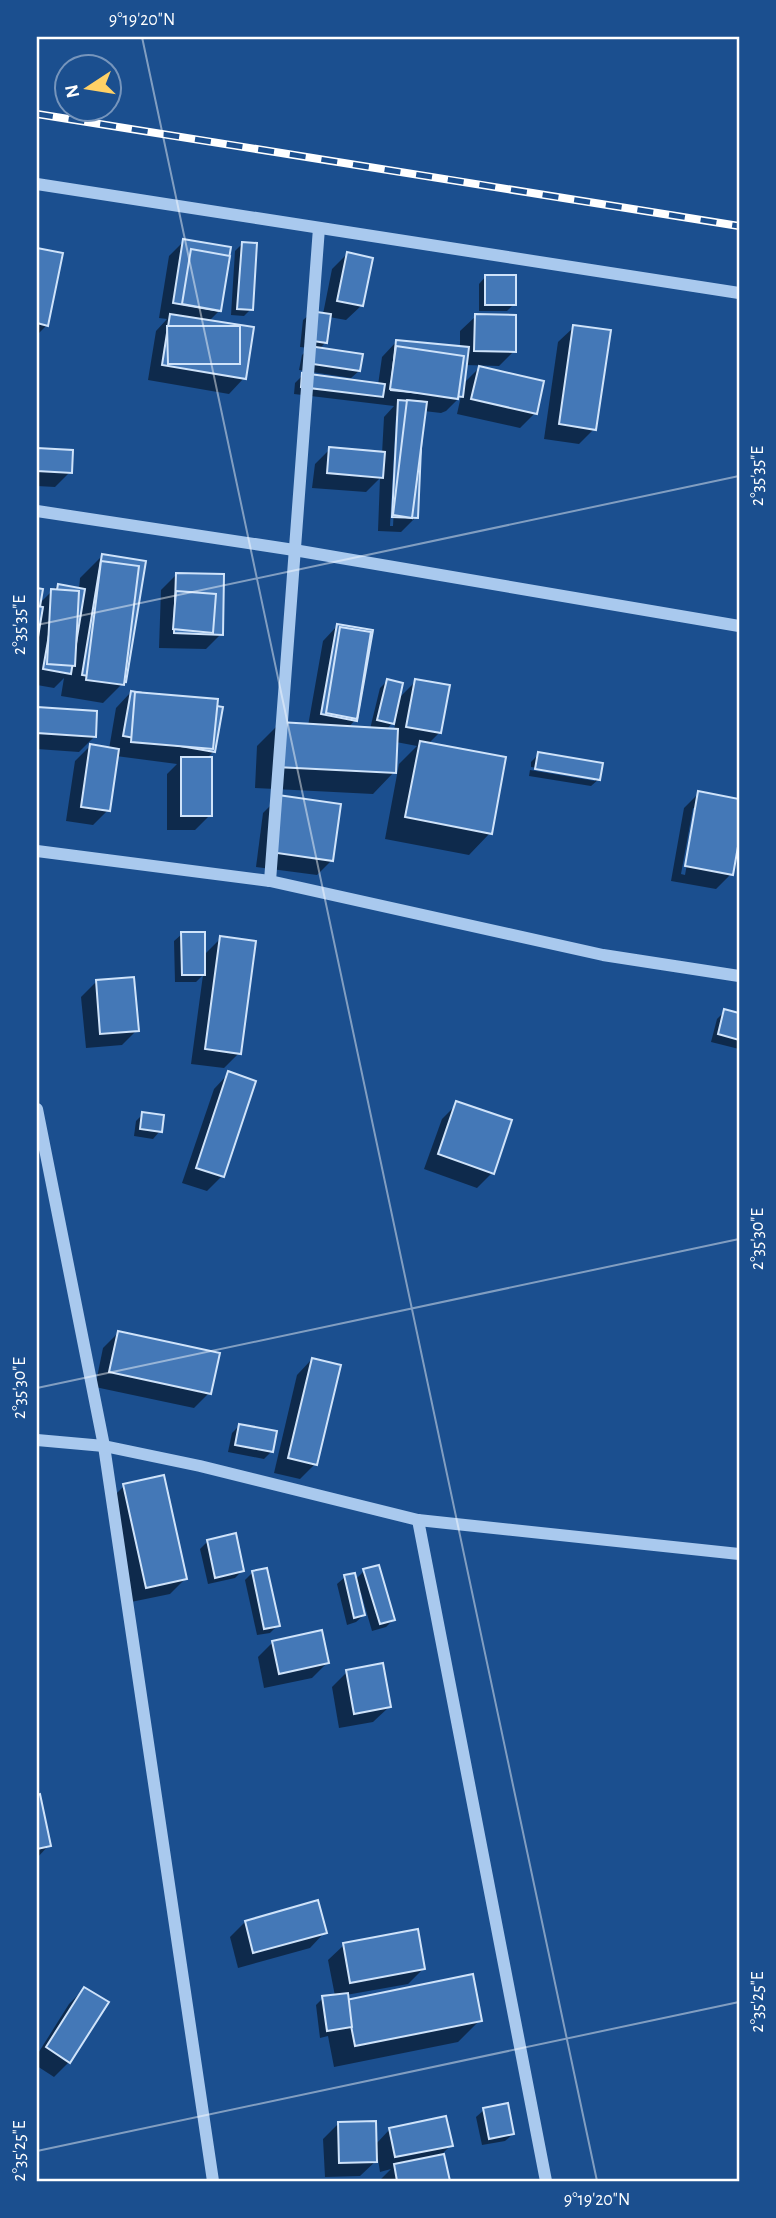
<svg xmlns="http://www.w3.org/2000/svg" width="776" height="2218" viewBox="0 0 776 2218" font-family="'Alegreya Sans',sans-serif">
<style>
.shadow{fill:#0007;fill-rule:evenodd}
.building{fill:#4478b7;stroke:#cfe3fa;stroke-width:2}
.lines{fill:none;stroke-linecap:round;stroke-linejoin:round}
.minor{stroke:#a9c9ee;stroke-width:12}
.rail-casing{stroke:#fff;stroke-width:8}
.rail{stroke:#1b4f8f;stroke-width:5;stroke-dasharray:16;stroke-linecap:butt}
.ticks{fill:none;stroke:#fff;stroke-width:2;stroke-opacity:0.45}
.neatline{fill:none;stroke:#fff;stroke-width:2.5}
.ticks-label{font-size:18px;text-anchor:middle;fill:#fff}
</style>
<rect width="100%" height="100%" fill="#1b4f8f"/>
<g class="shadow">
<polygon points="184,241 220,310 208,322 244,378 229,394 148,380 156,331 167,319 159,318 169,256"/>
<polygon points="242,244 251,309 244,316 231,315 235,251"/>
<polygon points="38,250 47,325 37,335 37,251"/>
<polygon points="347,254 362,305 346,320 329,317 326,342 319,349 359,371 351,378 299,370 302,355 309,348 300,347 303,320 311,313 323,314 332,269"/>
<polygon points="486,276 514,304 507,311 479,311 479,284"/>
<path d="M476,316L514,351L499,366L465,365L463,384L479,368L535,413L520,428L457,414L461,396L446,411L441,413L424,411L419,446L416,517L401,532L378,531L380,478L366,492L312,488L315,464L330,449L382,454L384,417L394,406L294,394L295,383L303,375L378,385L382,357L397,341L460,348V331ZM396,416H399L393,526H390Z"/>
<polygon points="574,327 594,429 579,444 544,439 558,342"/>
<polygon points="37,450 71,452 70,472 55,487 37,486"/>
<polygon points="102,556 125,681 103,703 61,696 64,678 54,688 37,685 37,590 41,590 38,605 58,585 79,589 80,578"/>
<polygon points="177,574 221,634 206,649 159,648 161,590"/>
<path d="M338,625L355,720L348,728L370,729L380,688L387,681L398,699L416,681L439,733L428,744L490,833L469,855L385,839L399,764L417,746L396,742L394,772L373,794L255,788L257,746L279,724L308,726L323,641ZM396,719L394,730H386Z"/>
<polygon points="131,692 215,707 214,751 206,759 210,815 195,830 167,830 167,774 177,764 116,756 108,810 93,825 66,821 75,761 90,746 109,749 116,708"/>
<polygon points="38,708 94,737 79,752 37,749"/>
<polygon points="539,754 601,764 599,779 591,786 529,776 530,770 595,781 595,777 531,767 531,762"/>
<path d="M699,793L739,801V831L731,874L716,889L671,881L684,808ZM693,808H697L685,875L681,874Z"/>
<polygon points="279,797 332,860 317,875 256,867 263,813"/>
<polygon points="182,934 203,956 221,938 239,1053 224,1068 191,1064 203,975 196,982 175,982 174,941"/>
<polygon points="96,982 137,1030 122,1045 86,1048 81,997"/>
<polygon points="725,1011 739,1015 739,1049 711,1042 717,1019"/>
<polygon points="229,1073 222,1176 207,1191 182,1183 214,1089"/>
<polygon points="457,1104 492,1173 477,1188 424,1169 442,1119"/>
<polygon points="143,1114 160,1131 153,1139 134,1136 136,1121"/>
<polygon points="118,1333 209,1393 194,1408 95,1387 103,1348"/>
<polygon points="312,1359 315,1464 300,1479 274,1473 297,1375"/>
<polygon points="239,1426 272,1451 264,1459 228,1452 232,1433"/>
<polygon points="124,1486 185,1579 170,1594 131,1602 109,1501"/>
<polygon points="208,1541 242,1571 235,1578 208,1584 200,1549"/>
<polygon points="364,1571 393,1620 386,1627 372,1631 361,1593 358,1594 364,1615 356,1622 347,1625 337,1584 345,1577 355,1580"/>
<polygon points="253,1572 278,1625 270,1633 257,1635 245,1580"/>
<polygon points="273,1642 327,1663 312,1678 264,1688 258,1657"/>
<polygon points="347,1672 389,1707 373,1722 339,1728 332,1687"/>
<polygon points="37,1796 39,1796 49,1845 37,1858"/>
<polygon points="245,1922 325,1932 310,1948 238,1968 230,1937"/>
<polygon points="344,1945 423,1969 408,1984 346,1995 347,2002 480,2020 458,2042 334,2067 328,2036 320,2038 316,2005 323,1998 335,1996 328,1960"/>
<polygon points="84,1989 69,2062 54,2077 37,2066 37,2055 69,2004"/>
<polygon points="484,2110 513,2134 505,2141 482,2145 476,2117"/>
<polygon points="338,2124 375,2145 390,2129 451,2145 442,2154 448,2181 379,2181 391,2169 380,2172 378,2159 360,2176 325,2177 323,2139"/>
</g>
<g class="building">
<polygon points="183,239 231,247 220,311 173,303"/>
<polygon points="242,242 257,243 253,310 237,309"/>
<polygon points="37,248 63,253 48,326 37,323"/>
<polygon points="191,249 230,256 221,311 182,304"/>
<polygon points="347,252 373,258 363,306 337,301"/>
<rect x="485" y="275" width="31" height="30"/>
<polygon points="310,311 331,314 327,343 306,340"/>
<polygon points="170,314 254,327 246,379 162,365"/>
<polygon points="475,314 516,315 516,352 474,351"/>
<polygon points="573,325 611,330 596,430 559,424"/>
<polygon points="167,326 240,326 240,364 168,364"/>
<polygon points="396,340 469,347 463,397 391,390"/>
<polygon points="309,346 363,354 360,371 306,363"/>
<polygon points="396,346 464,356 458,399 390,389"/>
<polygon points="479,366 544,381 537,414 471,399"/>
<polygon points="302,373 385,384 383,397 301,387"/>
<polygon points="398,400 423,402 418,518 392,517"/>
<polygon points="407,400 427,402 412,518 393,515"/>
<polygon points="329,447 385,452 383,478 327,473"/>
<polygon points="37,448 73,450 72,473 37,471"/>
<polygon points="102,554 146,561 126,682 82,675"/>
<polygon points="101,561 139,566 124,685 86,680"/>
<polygon points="176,573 224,574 223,635 174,633"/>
<polygon points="58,584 85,589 71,674 43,669"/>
<polygon points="37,588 43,589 37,624"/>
<polygon points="51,589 79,591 75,666 47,664"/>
<polygon points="176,591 216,594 213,633 173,629"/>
<polygon points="37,606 43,607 37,643"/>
<polygon points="337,624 373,630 357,721 321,714"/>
<polygon points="340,627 371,632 357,719 326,713"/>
<polygon points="387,679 403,683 394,724 377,720"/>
<polygon points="415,679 450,685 441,733 406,727"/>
<polygon points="131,691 223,707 215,752 123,736"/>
<polygon points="135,692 218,699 213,749 131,742"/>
<polygon points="37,707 97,711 96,737 37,733"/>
<polygon points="279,722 398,729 396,773 276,767"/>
<polygon points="420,741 506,757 492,834 405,817"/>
<polygon points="90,744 119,749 110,811 81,807"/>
<polygon points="538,752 603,763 600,780 535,769"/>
<rect x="181" y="757" width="31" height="59"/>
<polygon points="698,791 739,799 739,841 733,875 685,866"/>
<polygon points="278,795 341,804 333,861 270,852"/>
<polygon points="181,932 205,932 205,975 182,975"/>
<polygon points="220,936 256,941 241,1054 205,1049"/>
<polygon points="134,977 139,1031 100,1034 96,980"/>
<polygon points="724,1009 739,1013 739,1040 718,1034"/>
<polygon points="228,1071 256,1081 224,1177 196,1168"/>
<polygon points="456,1101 512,1120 494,1174 438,1154"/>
<polygon points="142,1112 164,1115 162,1132 140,1129"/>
<polygon points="118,1331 220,1353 211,1394 109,1372"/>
<polygon points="312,1358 341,1365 317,1465 288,1458"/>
<polygon points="239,1424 277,1431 273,1452 235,1445"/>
<polygon points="164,1475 187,1579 146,1588 123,1484"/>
<polygon points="236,1533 244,1571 215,1578 207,1540"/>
<polygon points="379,1565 395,1620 380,1624 363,1569"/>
<polygon points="267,1568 280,1626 264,1629 252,1571"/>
<polygon points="355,1573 365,1615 354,1618 344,1575"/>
<polygon points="322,1630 329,1663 279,1674 272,1641"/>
<polygon points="383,1663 391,1707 354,1714 346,1670"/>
<polygon points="40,1794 51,1846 37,1849 37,1795"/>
<polygon points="318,1900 327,1933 253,1953 245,1921"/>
<polygon points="418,1929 425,1969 350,1983 343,1943"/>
<polygon points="473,1974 482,2021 355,2046 346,2000"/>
<polygon points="84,1987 109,2002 70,2063 46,2047"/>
<polygon points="348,1993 352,2027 327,2031 322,1996"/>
<polygon points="508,2103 514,2134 489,2139 483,2108"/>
<polygon points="446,2116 453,2146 395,2157 389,2128"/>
<polygon points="376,2121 377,2162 339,2163 338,2122"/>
<polygon points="444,2154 450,2181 397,2181 394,2164"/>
</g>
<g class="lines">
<g class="minor">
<polyline points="37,184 739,293"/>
<polyline points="37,511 294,550 739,626"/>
<polyline points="37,851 270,881 603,955 739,976"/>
<polyline points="270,881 319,228"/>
<polyline points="37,1109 104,1446 213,2181"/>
<polyline points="37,1440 104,1446 200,1466 418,1520 739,1554"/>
<polyline points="418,1520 546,2181"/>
</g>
<defs>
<polyline id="rail" points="37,114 739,226"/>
</defs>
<use href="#rail" class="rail-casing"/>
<use href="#rail" class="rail"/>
</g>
<path class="ticks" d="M142,37L597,2181M37,625L739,476M37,1388L739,1239M37,2151L739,2002"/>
<rect width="776" height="2218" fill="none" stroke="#1b4f8f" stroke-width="77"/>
<g transform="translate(88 88) rotate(258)"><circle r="33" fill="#1b4f8f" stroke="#7695bc" stroke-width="2"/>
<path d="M0-5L12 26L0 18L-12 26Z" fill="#ffd166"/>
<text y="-10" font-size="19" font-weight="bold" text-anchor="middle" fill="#ffffff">N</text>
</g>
<rect x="38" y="38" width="700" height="2142" class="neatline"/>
<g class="ticks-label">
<text x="142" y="25">9°19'20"N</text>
<text transform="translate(757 476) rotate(-90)" y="6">2°35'35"E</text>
<text transform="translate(19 625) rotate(-90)" y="6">2°35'35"E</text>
<text transform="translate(757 1239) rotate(-90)" y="6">2°35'30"E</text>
<text transform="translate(19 1388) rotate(-90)" y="6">2°35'30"E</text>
<text transform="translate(757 2002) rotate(-90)" y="6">2°35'25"E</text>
<text transform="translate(19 2151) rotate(-90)" y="6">2°35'25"E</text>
<text x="597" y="2205">9°19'20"N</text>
</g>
</svg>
